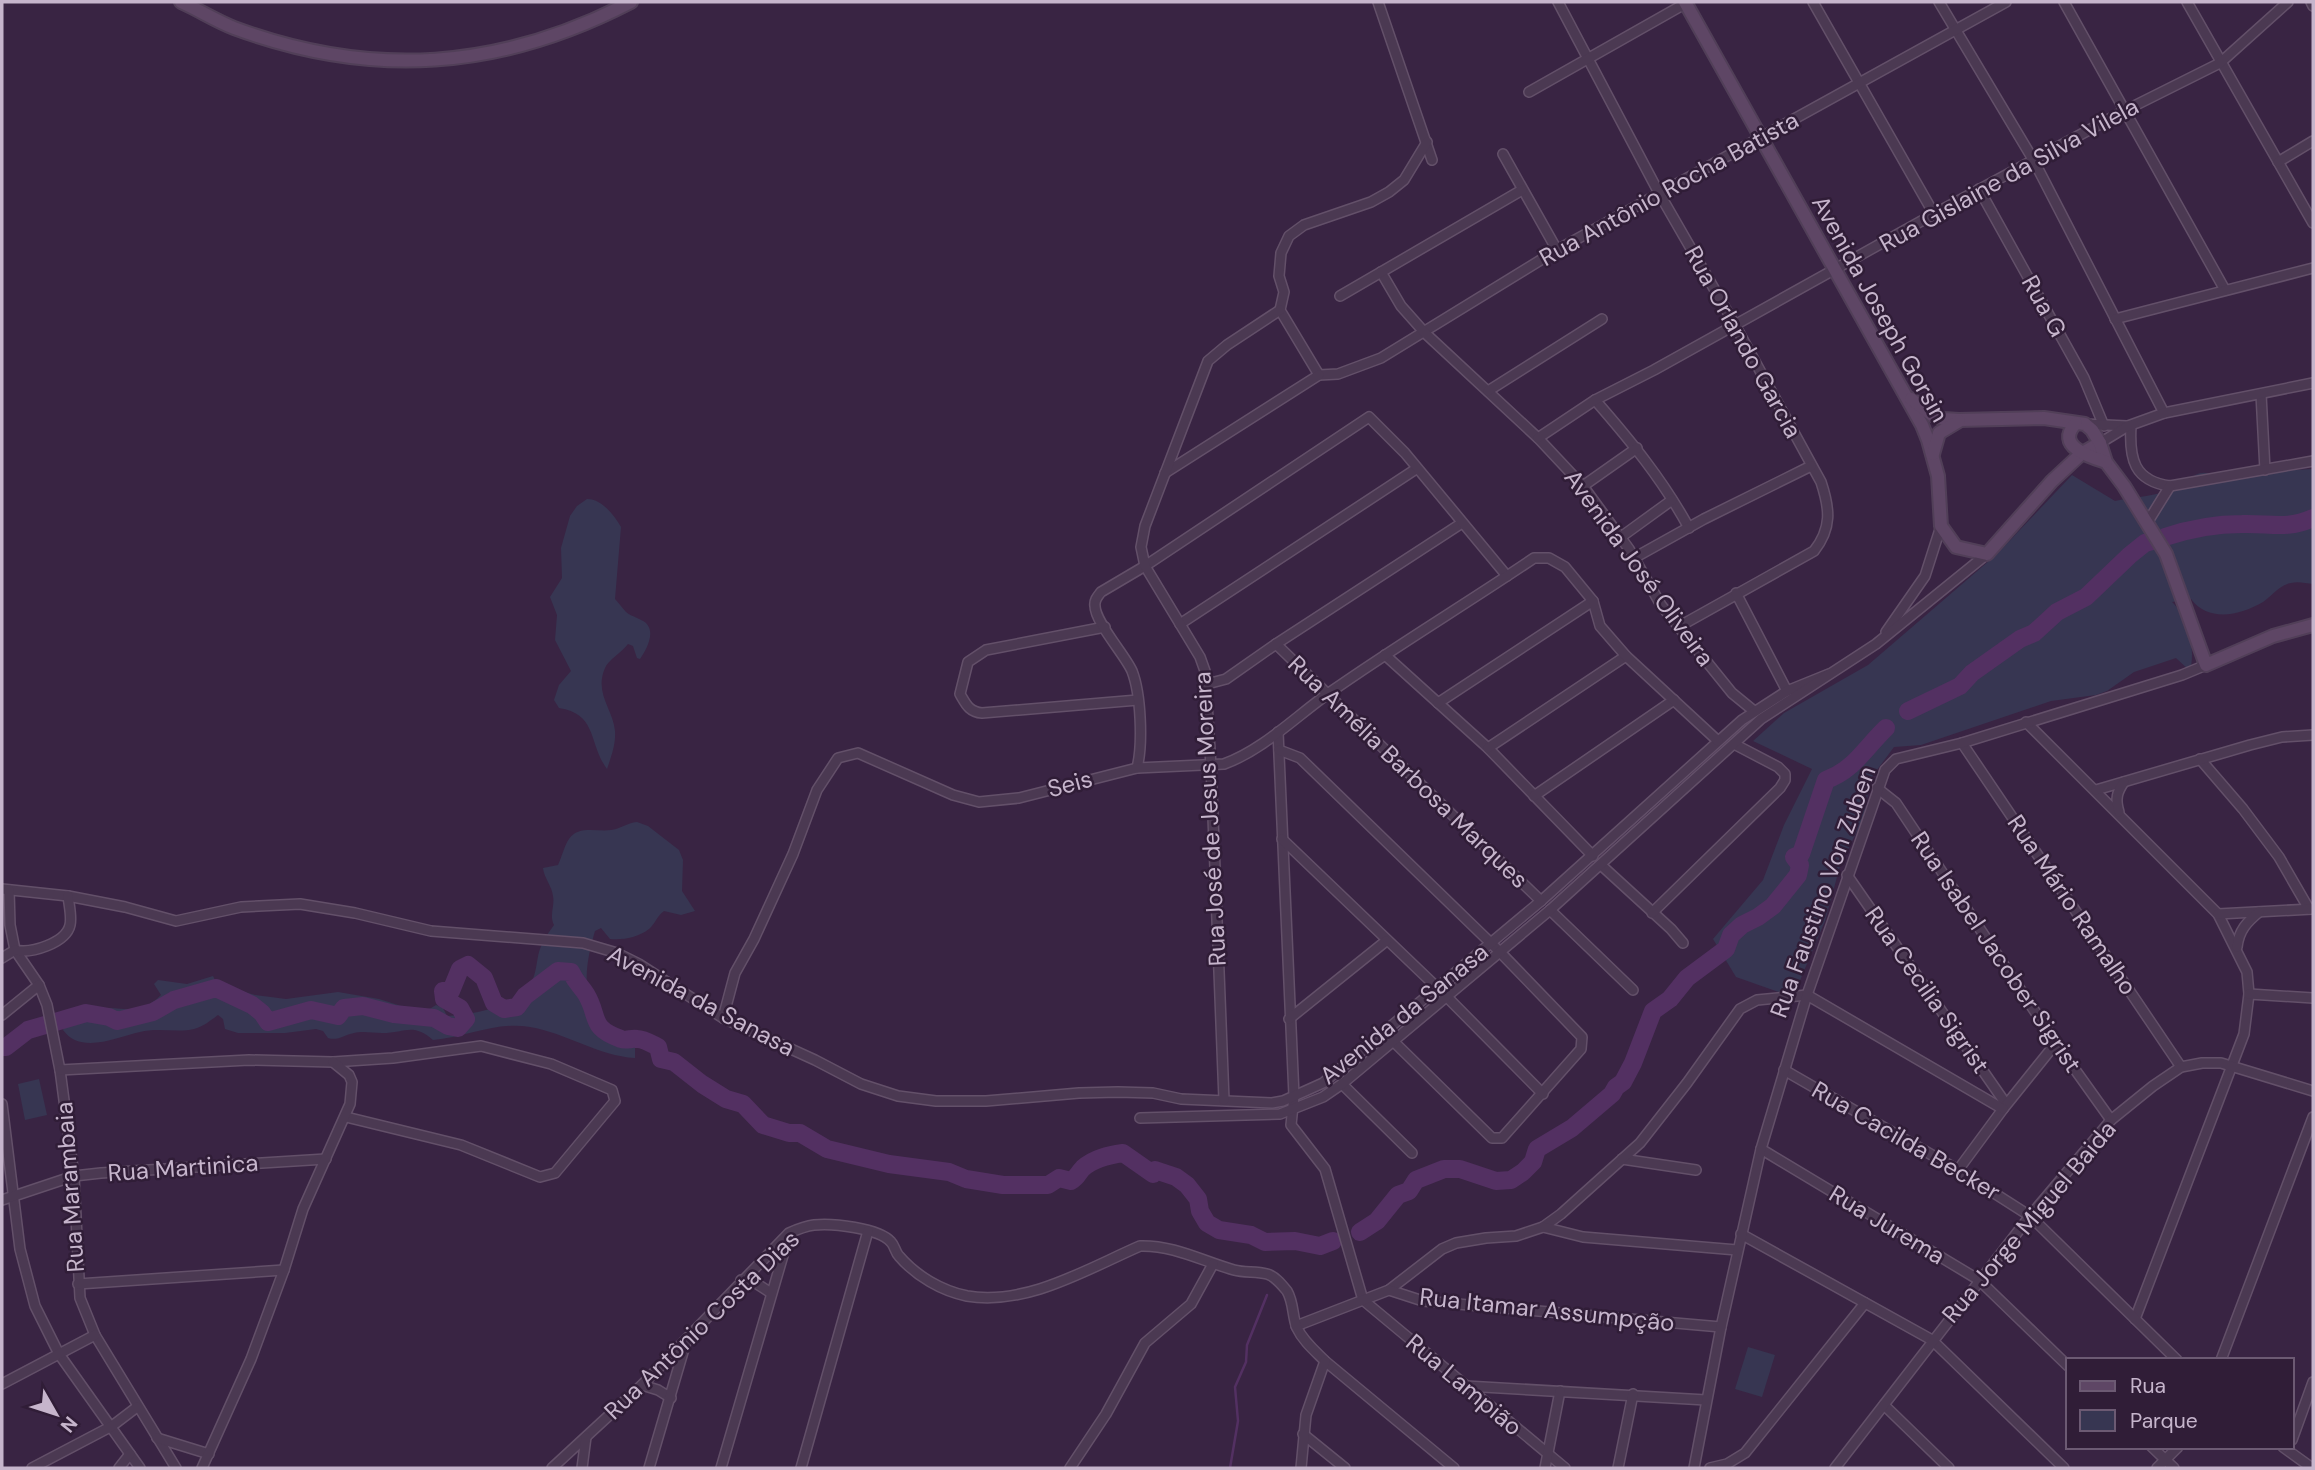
<svg xmlns="http://www.w3.org/2000/svg" width="2315" height="1470" viewBox="0 0 2315 1470" font-family="'DM Sans',sans-serif">
<style>
.green{fill:#373652}
.lines{fill:none;stroke-linecap:round;stroke-linejoin:round}
.stream{stroke:#533062;stroke-width:2.5}
.river{stroke:#533062;stroke-width:18}
.street-casing{stroke:#635069;stroke-width:12}
.secondary-casing{stroke:#513f58;stroke-width:16}
.street{stroke:#4b3952;stroke-width:9}
.secondary{stroke:#5e4665;stroke-width:12}
.labels{text-anchor:middle;stroke-width:5;stroke-linejoin:round;paint-order:stroke}
.street-label{font-size:24px;fill:#c6b5cc;stroke:#301d37}
</style>
<rect width="100%" height="100%" fill="#392443"/>
<g class="green">
<path d="M2313,469V584C2306,583 2297,581 2291,583C2279,585 2272,596 2263,602C2241,615 2209,623 2191,599L2172,602C2188,617 2196,648 2190,671L2176,658L2134,672L2107,691L2096,695L2051,701L1921,745L1894,747L1871,778L1863,819L1840,866L1825,921L1793,997L1736,977L1713,939L1763,880L1784,825L1812,769L1753,741L1784,713L1868,665L1997,554L2072,475L2115,501C2134,497 2156,496 2175,489C2190,483 2195,467 2213,475Z"/>
<path d="M587,499C602,499 614,515 621,527L615,599C619,603 622,608 626,612C632,617 640,618 646,623C656,633 646,650 640,659L637,658L633,646L628,644C621,653 608,660 605,668C594,693 613,709 615,731C616,744 611,757 607,769C588,743 598,714 559,708L554,700L559,685L571,671L555,640L557,615L550,597L562,578L561,548L570,516L577,506Z"/>
<path d="M637,822L648,826L679,850L683,860L682,891L695,911L681,915L664,911C657,916 655,924 649,929C637,938 623,940 610,939L601,928L595,931C588,955 580,989 596,1012C606,1025 623,1032 635,1043V1058C599,1056 566,1033 530,1027C497,1021 466,1037 433,1040C413,1022 405,1033 382,1033C373,1033 362,1031 354,1033C344,1035 338,1041 328,1038L323,1031L316,1029L285,1033H238L225,1029L223,1019L218,1015C211,1020 203,1027 194,1029C177,1033 157,1027 140,1032C117,1037 81,1055 63,1030L66,1019C78,1013 95,1007 109,1008C131,1009 143,1013 161,995L154,984L158,980L187,984L213,976L217,984L255,995L286,999L338,992L379,999L423,1013L436,1005L443,1008L447,1016C475,1014 522,1007 534,976C537,967 537,957 540,949C543,940 549,932 554,925C549,915 555,906 553,896C552,886 544,878 543,868L558,865C562,857 564,846 569,839C578,825 597,832 611,830C620,829 627,823 637,822Z"/>
<polygon points="39,1079 47,1115 25,1120 18,1084"/>
<polygon points="1748,1347 1775,1355 1762,1397 1735,1389"/>
</g>
<g class="lines">
<polyline class="stream" points="1230,1468 1238,1421 1235,1387 1246,1362 1247,1345 1267,1295"/>
<g class="river">
<path d="M2165,537C2189,529 2217,524 2242,524C2270,523 2286,530 2313,518"/>
<polyline points="1908,711 1960,686 1972,673 2020,639 2034,633 2057,612 2086,597 2130,555 2145,543 2152,541"/>
<path d="M2,1047H6L28,1030L86,1013L109,1017L117,1021L153,1012L174,1000L216,988L252,1005L262,1013L268,1022L311,1010L338,1016L344,1008L363,1006L394,1014L434,1018L448,1026L458,1028L466,1019L460,1008L444,999L443,991H451L460,969L468,965L484,978L494,1003L504,1009L517,1007L525,996L558,971L571,972C576,983 581,986 586,994C600,1017 588,1027 621,1039C627,1041 631,1038 637,1039C644,1039 652,1044 658,1047L661,1059L674,1062L702,1084L726,1099L743,1104L763,1125L789,1133H800L827,1149L889,1164L949,1172L966,1179L1003,1185H1048L1059,1178L1071,1181C1078,1177 1078,1173 1083,1168C1094,1158 1109,1155 1123,1153L1153,1174L1155,1170L1176,1177L1187,1185L1198,1199L1200,1211L1207,1223L1219,1230L1251,1235L1265,1242L1295,1241L1320,1246L1333,1241"/>
<path d="M1360,1232L1377,1221L1398,1195L1409,1191L1416,1180L1444,1169H1460L1496,1181L1511,1180L1523,1172L1533,1162L1537,1149L1572,1128L1612,1094L1616,1087L1623,1082L1633,1063L1653,1011L1670,999L1687,978L1726,949L1731,935L1742,925L1758,917L1773,906L1798,875L1800,865L1794,857L1801,854L1826,780C1854,770 1865,748 1886,728"/>
</g>
<defs>
<g id="street">
<polyline points="1378,2 1432,160"/>
<path d="M1558,2L1659,193L1735,325L1821,482C1830,509 1832,528 1814,551L1680,626"/>
<polyline points="1813,2 1934,214"/>
<polyline points="1939,2 2034,161 2164,413"/>
<polyline points="2064,2 2225,290"/>
<polyline points="2187,2 2313,223"/>
<polyline points="2311,2 2313,6"/>
<polyline points="1529,92 1688,2"/>
<polyline points="1427,142 1404,180 1389,192 1371,202 1304,225 1289,236 1281,253 1279,276 1284,292 1280,310 1319,375 1338,374 1381,358 1557,250 2006,2"/>
<polyline points="1503,154 1557,250"/>
<polyline points="2278,162 2313,141"/>
<polyline points="1979,189 2084,378 2104,426"/>
<polyline points="1381,272 1401,306 1425,333 1538,438 1583,486 1629,549 1661,605 1732,693 1754,711"/>
<polyline points="1340,296 1522,190"/>
<polyline points="2115,319 2313,268"/>
<polyline points="1488,391 1602,319"/>
<polyline points="2261,394 2265,470"/>
<path d="M1595,400C1630,440 1663,480 1689,528"/>
<polyline points="2085,424 2127,426"/>
<path d="M2131,426C2129,459 2134,481 2170,486L2313,461"/>
<polyline points="1538,438 1595,400 1654,370 1934,214 2124,111 2220,63 2288,2"/>
<polyline points="2100,443 2128,426 2164,413 2313,383"/>
<polyline points="1165,473 1319,375"/>
<polyline points="1583,486 1637,448"/>
<polyline points="2147,523 2170,486"/>
<polyline points="1621,537 1672,500"/>
<polyline points="1634,558 1704,519 1811,466"/>
<polyline points="1736,593 1787,691"/>
<polyline points="1180,624 1416,469"/>
<path d="M1105,627L986,650L968,662L960,694C966,704 969,712 982,713L1138,700"/>
<polyline points="1886,632 1925,576 1941,526"/>
<polyline points="1276,644 1541,901"/>
<polyline points="1385,655 1488,748 1593,856"/>
<polyline points="1207,684 1226,679 1276,644 1462,523"/>
<polyline points="1438,703 1593,601"/>
<polyline points="2026,722 2218,914 2247,972 2249,994 2244,1034 2135,1319"/>
<polyline points="1278,732 1294,1096 1291,1125 1325,1169 1363,1300 1565,1468"/>
<polyline points="1962,743 2181,1067"/>
<polyline points="1488,748 1626,656"/>
<polyline points="1279,750 1300,758 1499,951 1582,1037 1581,1049 1502,1138 1492,1138 1393,1041"/>
<polyline points="2200,759 2243,809 2279,857 2309,909"/>
<path d="M1137,768C1143,744 1141,694 1132,671C1125,655 1095,622 1095,606C1094,600 1098,596 1101,592L1145,566L1369,417L1405,453L1507,576"/>
<polyline points="1877,788 1896,803 2056,1043 2111,1120"/>
<polyline points="2096,790 2250,745 2282,737 2313,735"/>
<polyline points="1534,796 1674,700"/>
<path d="M2119,812C2115,799 2117,792 2124,782"/>
<polyline points="1282,839 1447,997 1543,1094"/>
<polyline points="1601,865 1671,929 1683,943"/>
<polyline points="1847,875 2006,1104"/>
<polyline points="2,889 68,896 125,907 176,921 241,907 300,904 355,913 431,931 583,943 617,953 639,964 723,1018 815,1060 861,1084 898,1096 936,1101 986,1101 1079,1093 1118,1092 1153,1093 1181,1099 1272,1103 1283,1101 1323,1083 1541,901 1742,720 1787,691 1829,674"/>
<polyline points="9,890 10,925 15,950 39,985 47,1005 60,1070 74,1176 80,1298 95,1335 176,1468"/>
<polyline points="1550,910 1633,990"/>
<polyline points="1652,913 1780,788 1785,780 1785,774 1778,767 1734,744"/>
<polyline points="2218,914 2312,909"/>
<path d="M2237,947C2239,930 2247,922 2259,912"/>
<path d="M2,958L15,950C31,954 66,943 70,925C72,917 69,905 68,896"/>
<polyline points="2249,994 2313,998"/>
<polyline points="2,1015 39,985"/>
<path d="M723,1018L735,973L754,939L793,854L817,790L838,758L858,753L953,795L979,802L1019,798L1137,768L1224,764C1263,750 1295,717 1329,693C1396,646 1466,604 1534,558H1549L1565,567L1593,601L1600,626L1626,656L1718,741"/>
<polyline points="1289,1019 1386,941"/>
<polyline points="60,1070 249,1060 333,1062 393,1058 481,1046 551,1064 612,1090 615,1101 555,1173 540,1177 461,1145 346,1117"/>
<polyline points="1784,1070 1958,1170 2030,1216 2177,1360"/>
<polyline points="1342,1084 1412,1153"/>
<polyline points="1224,1100 1211,766 1205,671 1200,657 1145,566 1141,547 1145,526 1208,361 1227,345 1280,310"/>
<polyline points="2,1104 20,1249 35,1306 59,1354 140,1468"/>
<polyline points="1140,1118 1280,1114 1323,1097 1342,1084 1550,910 1761,719 1876,644 1987,554"/>
<polyline points="1761,1149 1979,1280 2068,1366"/>
<polyline points="1622,1159 1696,1170"/>
<polyline points="1958,1170 2003,1109 2056,1043"/>
<polyline points="2,1200 74,1176 101,1173 326,1159"/>
<polyline points="1543,1227 1561,1214 1640,1143 1687,1083 1740,1009 1757,1000 1807,995 2003,1109"/>
<polyline points="1741,1234 1932,1340 2064,1468"/>
<polyline points="741,1280 754,1282 771,1293"/>
<polyline points="78,1284 284,1270"/>
<polyline points="1389,1290 1442,1249 1456,1243 1486,1238 1516,1236 1543,1227 1583,1237 1737,1250"/>
<polyline points="1296,1326 1389,1290 1423,1301 1721,1327"/>
<polyline points="2221,1360 2313,1117"/>
<polyline points="2,1384 95,1335"/>
<polyline points="642,1385 658,1390 671,1398"/>
<polyline points="1466,1386 1706,1400"/>
<polyline points="1884,1405 1949,1468"/>
<polyline points="1303,1434 1345,1468"/>
<polyline points="157,1438 209,1454"/>
<polyline points="2292,1440 2313,1382"/>
<polyline points="2152,1447 2174,1468"/>
<polyline points="2283,1447 2312,1468"/>
<polyline points="32,1468 112,1426 137,1407"/>
<polyline points="119,1468 130,1454"/>
<polyline points="202,1468 251,1359 284,1270 303,1209 350,1104 352,1082 349,1075 333,1062"/>
<path d="M552,1468L642,1385L789,1233C798,1229 805,1226 814,1225C832,1223 879,1228 891,1242C895,1246 895,1252 899,1256C916,1276 942,1291 967,1296C1027,1306 1087,1269 1140,1246C1174,1245 1202,1261 1234,1270C1245,1273 1256,1271 1267,1274C1275,1276 1282,1285 1287,1291C1294,1303 1292,1316 1297,1328C1303,1341 1315,1351 1325,1361L1454,1468"/>
<polyline points="582,1468 586,1437"/>
<polyline points="649,1468 686,1342"/>
<polyline points="721,1468 789,1235"/>
<polyline points="801,1468 868,1231"/>
<polyline points="1070,1468 1106,1414 1145,1343 1191,1304 1213,1264"/>
<polyline points="1301,1468 1306,1415 1325,1361"/>
<polyline points="1545,1468 1560,1391"/>
<polyline points="1618,1468 1633,1394"/>
<polyline points="1694,1468 1721,1327 1761,1149 1807,995 1885,770 1896,759 1962,743 2182,675 2206,665"/>
<polyline points="1710,1468 1727,1464 1745,1453 1865,1303"/>
<polyline points="1835,1468 2030,1216 2111,1120 2153,1086 2181,1067 2202,1063 2221,1063 2313,1091"/>
<polyline points="2157,1468 2178,1447"/>
</g>
<g id="secondary">
<path d="M181,2C199,10 216,21 234,28C372,79 500,70 631,2"/>
<polyline points="1685,2 1922,425 1928,440 1938,476 1941,526 1956,547 1987,554 2052,481 2081,454 2100,443"/>
<polyline points="1911,399 1932,415 1944,419 1959,420 2044,418 2085,424 2092,430 2100,443 2106,462 2124,486 2166,554 2206,665 2273,636 2313,625"/>
<path d="M2076,423C2054,446 2090,457 2106,462"/>
<polyline points="1933,454 1939,433 1959,421"/>
</g>
</defs>
<use href="#street" class="street-casing"/>
<use href="#secondary" class="secondary-casing"/>
<use href="#street" class="street"/>
<use href="#secondary" class="secondary"/>
</g>
<g class="labels">
<g class="street-label">
<text transform="translate(2009 175) rotate(-29)" y="8">Rua Gislaine da Silva Vilela</text>
<text transform="translate(1669 189) rotate(-29)" y="8">Rua Antônio Rocha Batista</text>
<text transform="translate(2044 306) rotate(61)" y="8">Rua G</text>
<text transform="translate(1880 309) rotate(61)" y="8">Avenida Joseph Gorsin</text>
<text transform="translate(1743 342) rotate(61)" y="8">Rua Orlando Garcia</text>
<text transform="translate(1639 568) rotate(54)" y="8">Avenida José Oliveira</text>
<text transform="translate(1408 772) rotate(44)" y="8">Rua Amélia Barbosa Marques</text>
<text transform="translate(1070 784) rotate(-15)" y="8">Seis</text>
<text transform="translate(1210 819) rotate(-93)" y="8">Rua José de Jesus Moreira</text>
<text transform="translate(1823 892) rotate(-70)" y="8">Rua Faustino Von Zuben</text>
<text transform="translate(2072 905) rotate(56)" y="8">Rua Mário Ramalho</text>
<text transform="translate(1996 952) rotate(56)" y="8">Rua Isabel Jacober Sigrist</text>
<text transform="translate(1927 990) rotate(55)" y="8">Rua Cecilia Sigrist</text>
<text transform="translate(701 1001) rotate(28)" y="8">Avenida da Sanasa</text>
<text transform="translate(1404 1014) rotate(-39)" y="8">Avenida da Sanasa</text>
<text transform="translate(1906 1141) rotate(30)" y="8">Rua Cacilda Becker</text>
<text transform="translate(183 1168) rotate(-4)" y="8">Rua Martinica</text>
<text transform="translate(70 1187) rotate(-94)" y="8">Rua Marambaia</text>
<text transform="translate(2029 1222) rotate(-50)" y="8">Rua Jorge Miguel Baida</text>
<text transform="translate(1887 1225) rotate(31)" y="8">Rua Jurema</text>
<text transform="translate(1547 1310) rotate(6)" y="8">Rua Itamar Assumpção</text>
<text transform="translate(702 1325) rotate(-44)" y="8">Rua Antônio Costa Dias</text>
<text transform="translate(1464 1385) rotate(40)" y="8">Rua Lampião</text>
</g>
</g>
<rect width="2315" height="1470" fill="none" stroke="#c6b5cc" stroke-width="7"/>
<rect x="2066" y="1358" width="228" height="91" fill="#301d37" stroke="#6c5a73" stroke-width="2"/>
<rect x="2080" y="1381" width="35" height="10" fill="#5e4665" stroke="#6c5a73" stroke-width="2"/>
<text x="2130" y="1393" font-size="21" fill="#c6b5cc">Rua</text>
<rect x="2080" y="1410" width="35" height="21" fill="#373652" stroke="#6c5a73" stroke-width="2"/>
<text x="2130" y="1428" font-size="21" fill="#c6b5cc">Parque</text>
<g transform="translate(56 1414) rotate(129)" stroke="#301d37" stroke-width="5" paint-order="stroke">
<path d="M0-5L12 26L0 18L-12 26Z" fill="#c6b5cc"/>
<text y="-10" font-size="19" font-weight="bold" text-anchor="middle" fill="#c6b5cc">N</text>
</g>
</svg>
